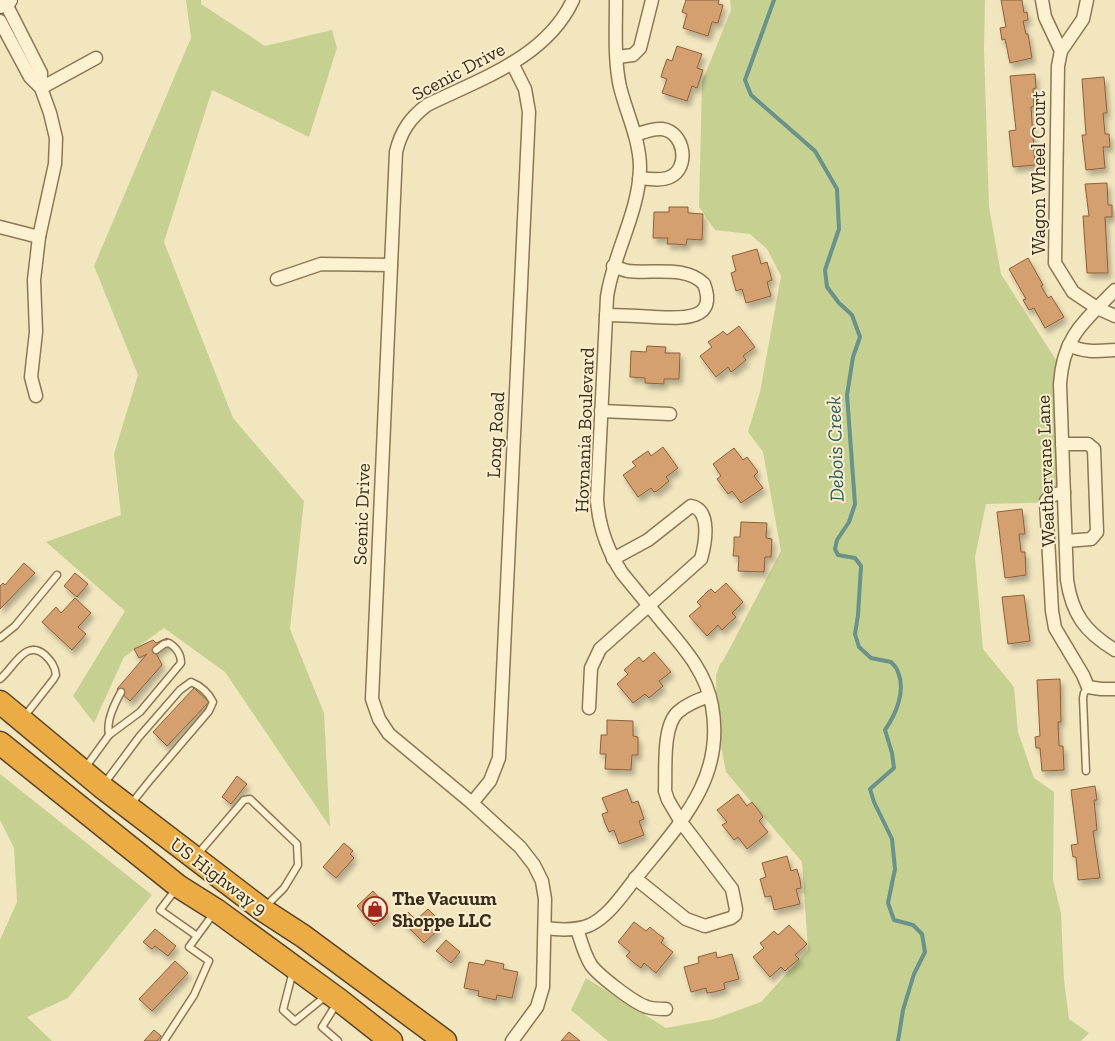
<svg xmlns="http://www.w3.org/2000/svg" width="1115" height="1041" viewBox="0 0 1115 1041" font-family="'Zilla Slab',serif">
<style>
.green{fill:#c6d191}
.lines{fill:none;stroke-linecap:round;stroke-linejoin:round}
.stream{stroke:#68928a;stroke-width:4}
.building{fill:#d4a070;stroke:#8e5f38;filter:url(#shadow)}
.lane-casing{stroke:#8d7655;stroke-width:9}
.street-casing{stroke:#8d7655;stroke-width:15}
.secondary-casing{stroke:#6e5738;stroke-width:20}
.highway-casing{stroke:#5a432a;stroke-width:25}
.lane{stroke:#fcf2d2;stroke-width:6}
.street{stroke:#fcf2d2;stroke-width:12}
.secondary{stroke:#fcf2d2;stroke-width:18}
.highway{stroke:#ebac46;stroke-width:22}
.labels{text-anchor:middle;stroke-width:4;stroke-linejoin:round;paint-order:stroke}
.street-label{font-size:19px;fill:#3a2c1b;stroke:#f9efcf}
.poi-label{font-size:19px;font-weight:bold;fill:#3a2c1b;stroke:#f9efcf;text-anchor:start}
.water-label{font-size:20px;font-style:italic;fill:#295c5c;stroke:#f9efcf}
</style>
<defs>
<filter id="shadow"><feDropShadow dx="3" dy="5" stdDeviation="2.5" flood-color="#0004"/></filter>
</defs>
<rect width="100%" height="100%" fill="#f2e6be"/>
<g class="green">
<polygon points="186,0 201,0 201,4 265,46 332,30 337,48 309,137 212,90 164,242 233,418 304,501 290,629 324,713 330,827 225,672 164,628 124,657 94,723 73,696 125,611 46,542 121,515 114,454 138,375 94,266 191,38"/>
<polygon points="730,0 985,0 984,48 989,207 1001,274 1056,360 1062,502 986,504 975,557 983,649 1014,687 1018,732 1034,778 1054,792 1053,880 1061,913 1064,980 1069,1019 1089,1033 1081,1041 608,1041 571,1010 586,978 666,1028 714,1019 761,1002 808,950 802,862 726,772 717,725 716,675 720,664 723,661 781,551 763,452 748,432 760,392 781,276 767,249 750,234 715,230 699,207 702,82 731,10"/>
<polygon points="0,774 152,895 68,998 27,1017 52,1041 0,1041 0,940 17,902 14,848 0,820"/>
</g>
<g class="lines">
<path class="stream" d="M774,0L745,80L751,95L815,151L837,189L839,229L825,270L827,287L839,303L852,315L860,337L853,357L847,395L855,504L849,522L837,540L835,549L838,555L855,558L861,566L858,615L855,634L859,647L871,658L891,662C893,664 897,668 898,672C906,691 896,714 885,730L892,753L894,768L870,789L874,802L892,839L895,869L888,903L894,920L913,925L922,934L925,952L914,974L903,1010L898,1041"/>
</g>
<g class="building">
<polygon points="686,0 719,0 718,4 723,5 718,23 712,22 708,36 683,28 687,14 682,12"/>
<polygon points="1001,0 1022,0 1024,13 1027,12 1028,20 1023,21 1026,34 1028,34 1032,58 1010,63 1005,39 1002,40 1000,28 1006,27"/>
<polygon points="677,46 702,54 697,68 703,70 697,88 692,86 687,101 662,93 667,79 661,77 663,70 667,59 672,61"/>
<polygon points="1035,74 1036,88 1033,89 1034,106 1031,107 1035,165 1013,167 1009,131 1016,130 1010,76"/>
<polygon points="1104,77 1107,113 1103,113 1105,134 1109,134 1110,147 1103,147 1105,168 1086,170 1082,135 1086,135 1082,79"/>
<polygon points="1107,183 1108,205 1112,205 1112,217 1105,217 1108,273 1087,273 1083,216 1089,216 1085,184"/>
<polygon points="669,207 688,207 688,213 703,214 702,240 687,239 686,245 675,244 667,244 668,238 653,238 654,212 669,212"/>
<polygon points="757,249 761,264 767,262 772,280 767,282 771,296 746,303 742,289 736,291 731,273 736,271 732,256"/>
<polygon points="1028,258 1043,285 1041,286 1048,298 1051,296 1064,317 1045,328 1034,308 1029,310 1023,300 1026,299 1009,269"/>
<polygon points="739,326 755,347 743,356 746,360 734,370 731,372 728,367 716,377 700,356 712,347 708,342 721,333 723,331 727,335"/>
<polygon points="647,346 666,347 665,353 680,353 679,379 664,379 664,384 645,383 645,378 630,377 631,351 646,352"/>
<polygon points="663,447 678,468 666,477 669,481 657,491 654,492 651,488 638,497 623,475 636,466 632,462 645,453 648,451 651,456"/>
<polygon points="734,448 743,460 747,457 758,472 754,476 763,488 741,503 732,491 728,494 717,479 721,476 713,464"/>
<polygon points="1022,509 1025,534 1019,534 1021,552 1025,552 1026,575 1005,578 997,512"/>
<polygon points="741,522 767,523 766,538 772,539 771,557 765,557 764,572 738,571 739,556 733,556 734,546 734,537 740,537"/>
<polygon points="24,563 35,573 0,609 0,586 3,583 5,585"/>
<polygon points="75,573 88,584 77,597 64,586"/>
<polygon points="726,583 743,602 732,613 736,617 728,624 722,630 718,625 707,636 689,616 701,606 697,602 708,591 711,589 715,593"/>
<polygon points="1024,595 1030,641 1008,644 1002,597"/>
<polygon points="75,598 91,613 78,627 86,634 72,650 42,622 56,607 61,613"/>
<polygon points="167,638 172,642 156,653 162,665 130,701 117,689 147,654 139,658 134,649 153,640 156,643"/>
<polygon points="654,652 671,672 659,681 663,686 649,698 645,694 633,703 617,684 628,674 624,670 633,662 639,657 643,662"/>
<polygon points="1060,679 1061,722 1058,722 1059,746 1063,746 1064,770 1042,771 1040,748 1036,748 1035,737 1040,736 1037,680"/>
<polygon points="194,688 209,702 167,746 153,732"/>
<polygon points="607,720 633,721 633,736 638,737 638,755 632,755 631,770 605,769 606,754 600,754 601,738 601,735 607,735"/>
<polygon points="237,776 247,784 231,804 222,797"/>
<polygon points="1095,786 1097,800 1094,800 1097,830 1093,831 1100,878 1078,880 1076,857 1073,857 1071,845 1078,844 1071,790"/>
<polygon points="627,789 632,803 638,801 644,819 639,821 644,835 619,844 614,830 609,832 605,823 602,814 608,812 602,798"/>
<polygon points="738,794 747,806 752,802 759,811 763,817 759,821 768,832 747,849 738,837 734,840 727,831 722,825 727,822 717,810"/>
<polygon points="344,843 353,851 350,854 354,858 336,878 323,867"/>
<polygon points="787,856 791,871 797,869 800,880 801,888 796,889 800,904 774,910 771,896 765,897 762,886 760,879 766,877 762,863"/>
<polygon points="373,891 383,902 380,904 388,913 374,926 357,906"/>
<polygon points="428,909 436,917 430,922 438,930 424,943 401,920 408,912 416,920"/>
<polygon points="634,922 646,931 650,927 658,934 664,938 661,943 673,952 656,973 644,963 641,968 633,962 626,956 630,952 618,942"/>
<polygon points="789,925 807,944 795,955 799,959 787,969 785,971 781,967 770,977 753,957 764,948 760,943 763,941 774,931 778,935"/>
<polygon points="155,929 176,946 168,956 155,946 152,949 143,942"/>
<polygon points="446,940 460,952 451,963 436,951"/>
<polygon points="716,952 717,958 732,954 739,979 724,983 725,989 714,992 707,993 706,988 691,992 684,967 699,963 698,957"/>
<polygon points="486,960 504,964 503,969 518,972 512,998 497,995 496,1000 478,996 479,991 464,988 469,962 484,965"/>
<polygon points="175,961 188,973 152,1011 139,999"/>
<polygon points="154,1030 161,1036 157,1041 144,1041"/>
<polygon points="569,1032 580,1041 561,1041"/>
</g>
<g class="lines">
<defs>
<g id="lane">
<polyline points="0,638 15,626 57,575"/>
<path d="M0,679C14,668 25,638 45,655C51,661 55,666 56,675L53,680L24,717"/>
<path d="M121,692C114,705 106,721 109,735L140,712L181,663C181,654 177,648 169,643L164,644L156,650"/>
<polyline points="85,768 109,735"/>
<polyline points="1086,771 1083,698 1084,693 1088,687"/>
<path d="M104,784L139,737L180,690L191,682C201,686 208,692 213,702L209,711L151,779L131,804"/>
<polyline points="197,855 244,800 250,799 297,844 298,865 284,888 265,907"/>
<polyline points="176,889 160,910 197,936"/>
<polyline points="293,971 283,1010 295,1021 327,995"/>
<polyline points="337,1003 322,1027 338,1041"/>
<polyline points="164,1041 194,995 209,961 189,947 214,913"/>
</g>
<g id="street">
<polyline points="1042,0 1045,17 1061,51 1083,19 1087,0"/>
<polyline points="5,2 41,73 41,88"/>
<polyline points="0,21 30,77 41,88 50,113 56,138 55,164 39,237 34,280 36,332 31,377 36,396"/>
<polyline points="1061,51 1058,66 1055,263 1073,292 1097,308 1115,316"/>
<polyline points="617,57 633,55 640,48 652,0"/>
<polyline points="41,88 96,58"/>
<path d="M635,135C644,132 653,128 662,129C685,132 690,168 670,177C661,181 649,179 639,178"/>
<polyline points="0,227 39,237"/>
<polyline points="277,279 321,264 391,265"/>
<path d="M1115,290C1084,322 1063,336 1060,384L1067,580C1072,614 1085,632 1115,650"/>
<path d="M606,315C622,315 637,316 653,317C677,318 719,323 704,284C686,265 652,274 628,271C623,270 618,268 613,266"/>
<path d="M1069,345C1084,353 1099,351 1115,350"/>
<polyline points="601,411 670,414"/>
<polyline points="1062,444 1088,444 1094,449 1097,532 1091,539 1066,541"/>
<path d="M1064,492C1057,494 1050,494 1046,501L1052,611L1055,628L1083,675L1088,687L1101,689H1115"/>
<path d="M589,708L591,668L600,649L701,559C705,545 712,510 691,506L648,540L613,559"/>
<polyline points="472,803 490,781 499,758 529,112 525,89 512,63"/>
<path d="M635,878L686,919L705,926L731,918L735,915L736,909L732,889L681,822L668,800L665,791C666,770 662,726 678,712C687,704 698,700 709,696"/>
<path d="M545,928C560,930 576,931 590,925C611,915 625,890 640,873C681,822 725,778 712,706C706,672 684,648 663,623C649,606 635,589 622,573C607,550 599,527 597,500L607,297C613,254 639,213 640,168C640,140 627,115 620,87C614,60 616,28 616,0"/>
<path d="M577,929C581,941 584,954 591,965C599,976 634,1003 647,1007C653,1009 659,1009 666,1009"/>
<path d="M512,1041L537,1007L543,987L545,899L542,881L534,865L520,847L472,803L389,734L379,719L372,699L396,152C401,131 410,118 427,105C480,79 546,58 573,0"/>
</g>
<polyline id="secondary" points="0,4 8,0"/>
<g id="highway">
<polyline points="0,702 102,787 263,910 303,936 445,1041"/>
<polyline points="0,743 178,886 216,910 339,1000 391,1041"/>
</g>
</defs>
<use href="#lane" class="lane-casing"/>
<use href="#street" class="street-casing"/>
<use href="#secondary" class="secondary-casing"/>
<use href="#highway" class="highway-casing"/>
<use href="#lane" class="lane"/>
<use href="#street" class="street"/>
<use href="#secondary" class="secondary"/>
<use href="#highway" class="highway"/>
</g>
<defs>
<symbol id="shop-ring" viewBox="-11 -11 22 22"><circle r="9.5" fill="#f9efcf" stroke="#a2261f" stroke-width="1.5"/><path d="M-5-2.5h2.3a2.7 3.5 0 0 1 5.4 0H5L5.5 6h-11ZM-1.5-2.5h3a1.5 2.3 0 0 0-3 0Z" fill="#a2261f"/></symbol>
</defs>
<g fill-rule="evenodd">
<use href="#shop-ring" x="361" y="895" width="28" height="28"/>
</g>
<g class="labels">
<g class="street-label">
<text transform="translate(458 71) rotate(-28)" y="7">Scenic Drive</text>
<text transform="translate(1038 173) rotate(-90)" y="7">Wagon Wheel Court</text>
<text transform="translate(584 430) rotate(-88)" y="7">Hovnania Boulevard</text>
<text transform="translate(495 435) rotate(-87)" y="7">Long Road</text>
<text transform="translate(1045 471) rotate(-92)" y="7">Weathervane Lane</text>
<text transform="translate(361 514) rotate(-88)" y="7">Scenic Drive</text>
<text transform="translate(219 876) rotate(37)" y="7">US Highway 9</text>
</g>
<g class="poi-label">
<text x="392" y="905">The Vacuum<tspan x="392" dy="22">Shoppe LLC</tspan></text>
</g>
<g class="water-label">
<text transform="translate(835 449) rotate(-92)" y="7">Debois Creek</text>
</g>
</g>
</svg>
